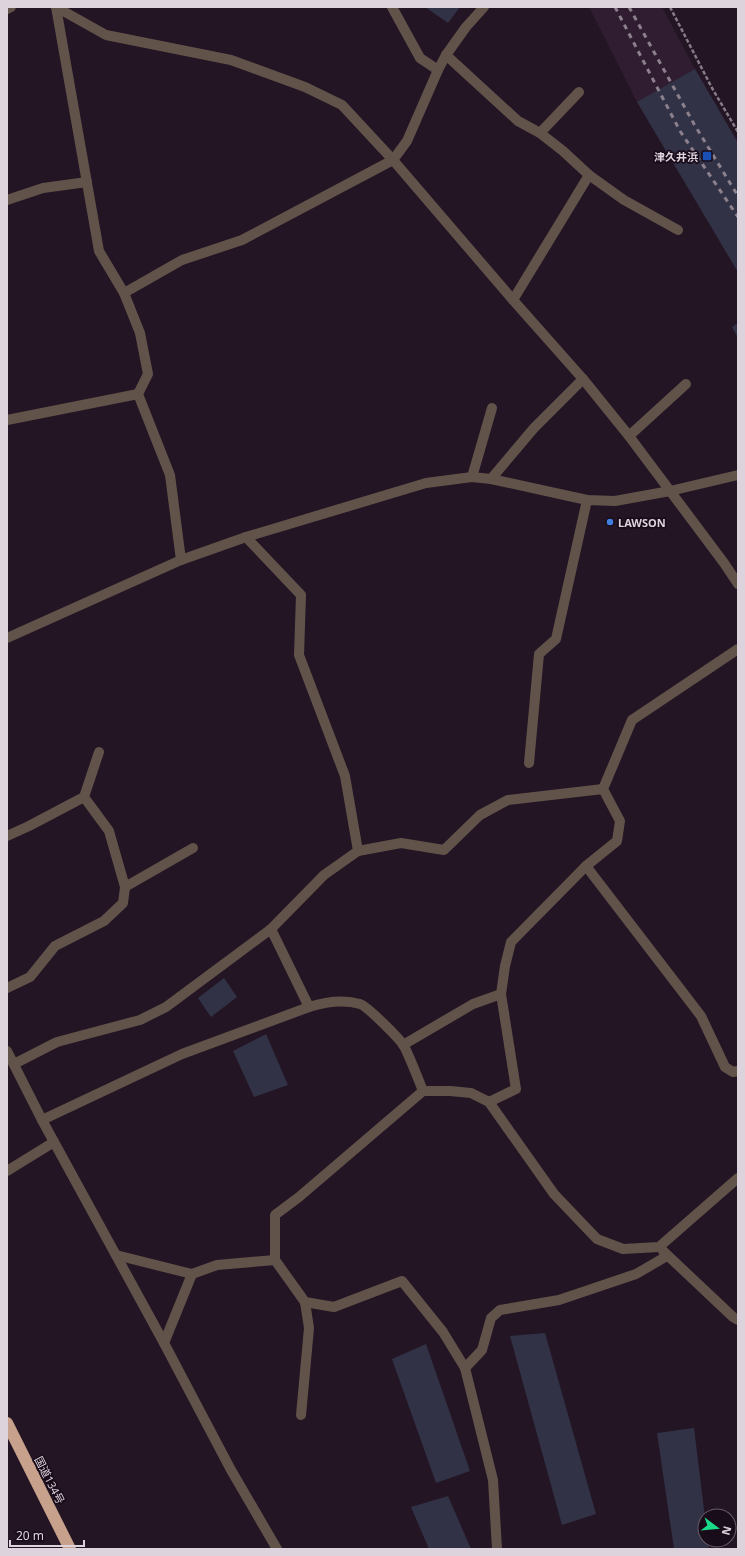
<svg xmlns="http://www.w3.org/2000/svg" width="745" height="1556" font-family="'Noto Sans','Noto Sans JP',sans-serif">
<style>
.built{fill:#301d31}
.building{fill:#313246}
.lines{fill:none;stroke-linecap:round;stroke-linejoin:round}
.path{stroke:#867a86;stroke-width:2.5;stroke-dasharray:4 2;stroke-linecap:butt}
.minor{stroke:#62534a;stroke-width:10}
.highway{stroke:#c7a18c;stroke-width:12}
.rail{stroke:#8c808c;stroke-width:3;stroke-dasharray:5 5;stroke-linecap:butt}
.transit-dot{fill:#1a4fb4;stroke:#190c1a;stroke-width:1.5}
.shop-dot{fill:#3f7fe0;stroke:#190c1a;stroke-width:1.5}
.labels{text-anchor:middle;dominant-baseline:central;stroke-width:3.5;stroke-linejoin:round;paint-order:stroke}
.poi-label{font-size:11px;font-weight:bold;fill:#ddd3dd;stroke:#190c1a;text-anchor:end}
.street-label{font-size:11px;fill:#ddd3dd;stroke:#190c1a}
</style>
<rect width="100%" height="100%" fill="#231524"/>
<path class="built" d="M589,7H662L695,69L738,143V272L637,102Z"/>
<g class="building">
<path d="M425,7H460L448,23Z"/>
<path d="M695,69L738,143V272L637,102Z"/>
<path d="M738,323V338L732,327Z"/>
<path d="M224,978L237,997L211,1017L198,998Z"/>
<path d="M266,1034L288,1085L254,1097L233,1051Z"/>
<path d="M545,1333L596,1514L562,1525L510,1336Z"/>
<path d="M426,1344L470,1471L436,1483L392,1359Z"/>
<path d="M694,1428L705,1518V1540H708L709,1549H674L657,1433Z"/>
<path d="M448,1496L471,1549H429L411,1507Z"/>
</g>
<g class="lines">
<path class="path" d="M670,7L712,88L738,132"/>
<g class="minor">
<path d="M56,7L106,35L231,60L305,87L342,105L393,160L513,300L583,379L629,436L724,563L738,584"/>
<path d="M56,7L99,251L124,293L140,333L148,374L138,394L170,475L181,560"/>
<path d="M392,7L420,58L438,70"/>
<path d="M7,9L11,7"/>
<path d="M446,55L518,121L540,133L563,151L589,175L624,200L678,230"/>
<path d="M540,133L579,92"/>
<path d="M7,200L43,188L87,182"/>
<path d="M124,293L182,260L242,240L393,160L407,141L438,70L446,55L466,27L484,7"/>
<path d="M513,300L589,175"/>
<path d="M7,420L138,394"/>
<path d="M629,436L686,384"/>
<path d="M472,477L492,408"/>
<path d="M491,479L534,428L583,379"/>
<path d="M7,638L181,560L246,537L426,483L472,477L491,479L587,500L615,501L670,491L738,475"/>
<path d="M738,649L632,720L603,789L620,821L617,841L586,866L701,1016L725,1067L733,1072L738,1071"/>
<path d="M529,763L539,654L556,639L587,500"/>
<path d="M84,797L99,752"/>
<path d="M7,836L29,826L84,797L109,831L125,887L123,903L104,921L55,946L30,977L7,988"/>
<path d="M358,851L401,843L444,850L480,815L508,800L603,789"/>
<path d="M125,887L193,848"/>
<path d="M271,929L309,1007"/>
<path d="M403,1045L473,1004L501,994L505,966L511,942L586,866"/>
<path d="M7,1051L42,1120L164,1343L231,1470L277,1549"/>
<path d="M14,1064L57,1042L140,1020L166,1007L271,929L324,875L358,851L345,776L299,655L301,595L246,537"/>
<path d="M423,1091L299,1197L275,1215V1260L305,1302L334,1307L402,1281L443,1332L465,1368L493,1480L497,1549"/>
<path d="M489,1102L516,1089L501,994"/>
<path d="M42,1120L182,1054L309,1007C325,1002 343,999 360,1004C367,1006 400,1039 404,1046C411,1060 417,1076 423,1091H450L471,1093L489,1102L554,1194L597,1239L623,1249L659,1247L738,1178"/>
<path d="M7,1171L54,1142"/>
<path d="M663,1251L733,1317L738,1320"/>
<path d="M116,1255L192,1274"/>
<path d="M164,1343L192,1274L217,1265L275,1260"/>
<path d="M465,1368L482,1350L491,1318L500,1310L559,1300L636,1274L667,1256"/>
<path d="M301,1415L309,1328L305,1302"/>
</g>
<path class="highway" d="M7,1423L70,1549"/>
<g class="rail">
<path d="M615,7L680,131L738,217"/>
<path d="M629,7L694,124L738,196"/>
</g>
</g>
<rect class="transit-dot" x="702" y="151" width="10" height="10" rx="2"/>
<circle class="shop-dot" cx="610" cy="522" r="4"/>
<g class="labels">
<g class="poi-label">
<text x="698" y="156">津久井浜</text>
<text x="618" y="522" text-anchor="start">LAWSON</text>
</g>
<g class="street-label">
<text transform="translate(50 1480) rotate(63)">国道134号</text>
</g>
</g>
<rect width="745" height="1556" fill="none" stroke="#ddd3dd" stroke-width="16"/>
<g transform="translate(717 1528) rotate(106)"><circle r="19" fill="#190c1a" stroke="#675c68"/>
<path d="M0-3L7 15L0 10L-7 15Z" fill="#1ad988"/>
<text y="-6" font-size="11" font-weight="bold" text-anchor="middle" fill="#ddd3dd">N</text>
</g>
<path d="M10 1540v6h74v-6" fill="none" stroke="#ddd3dd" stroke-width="2"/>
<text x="16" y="1540" font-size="12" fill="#ddd3dd" stroke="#190c1a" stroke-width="3" paint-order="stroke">20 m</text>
</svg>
